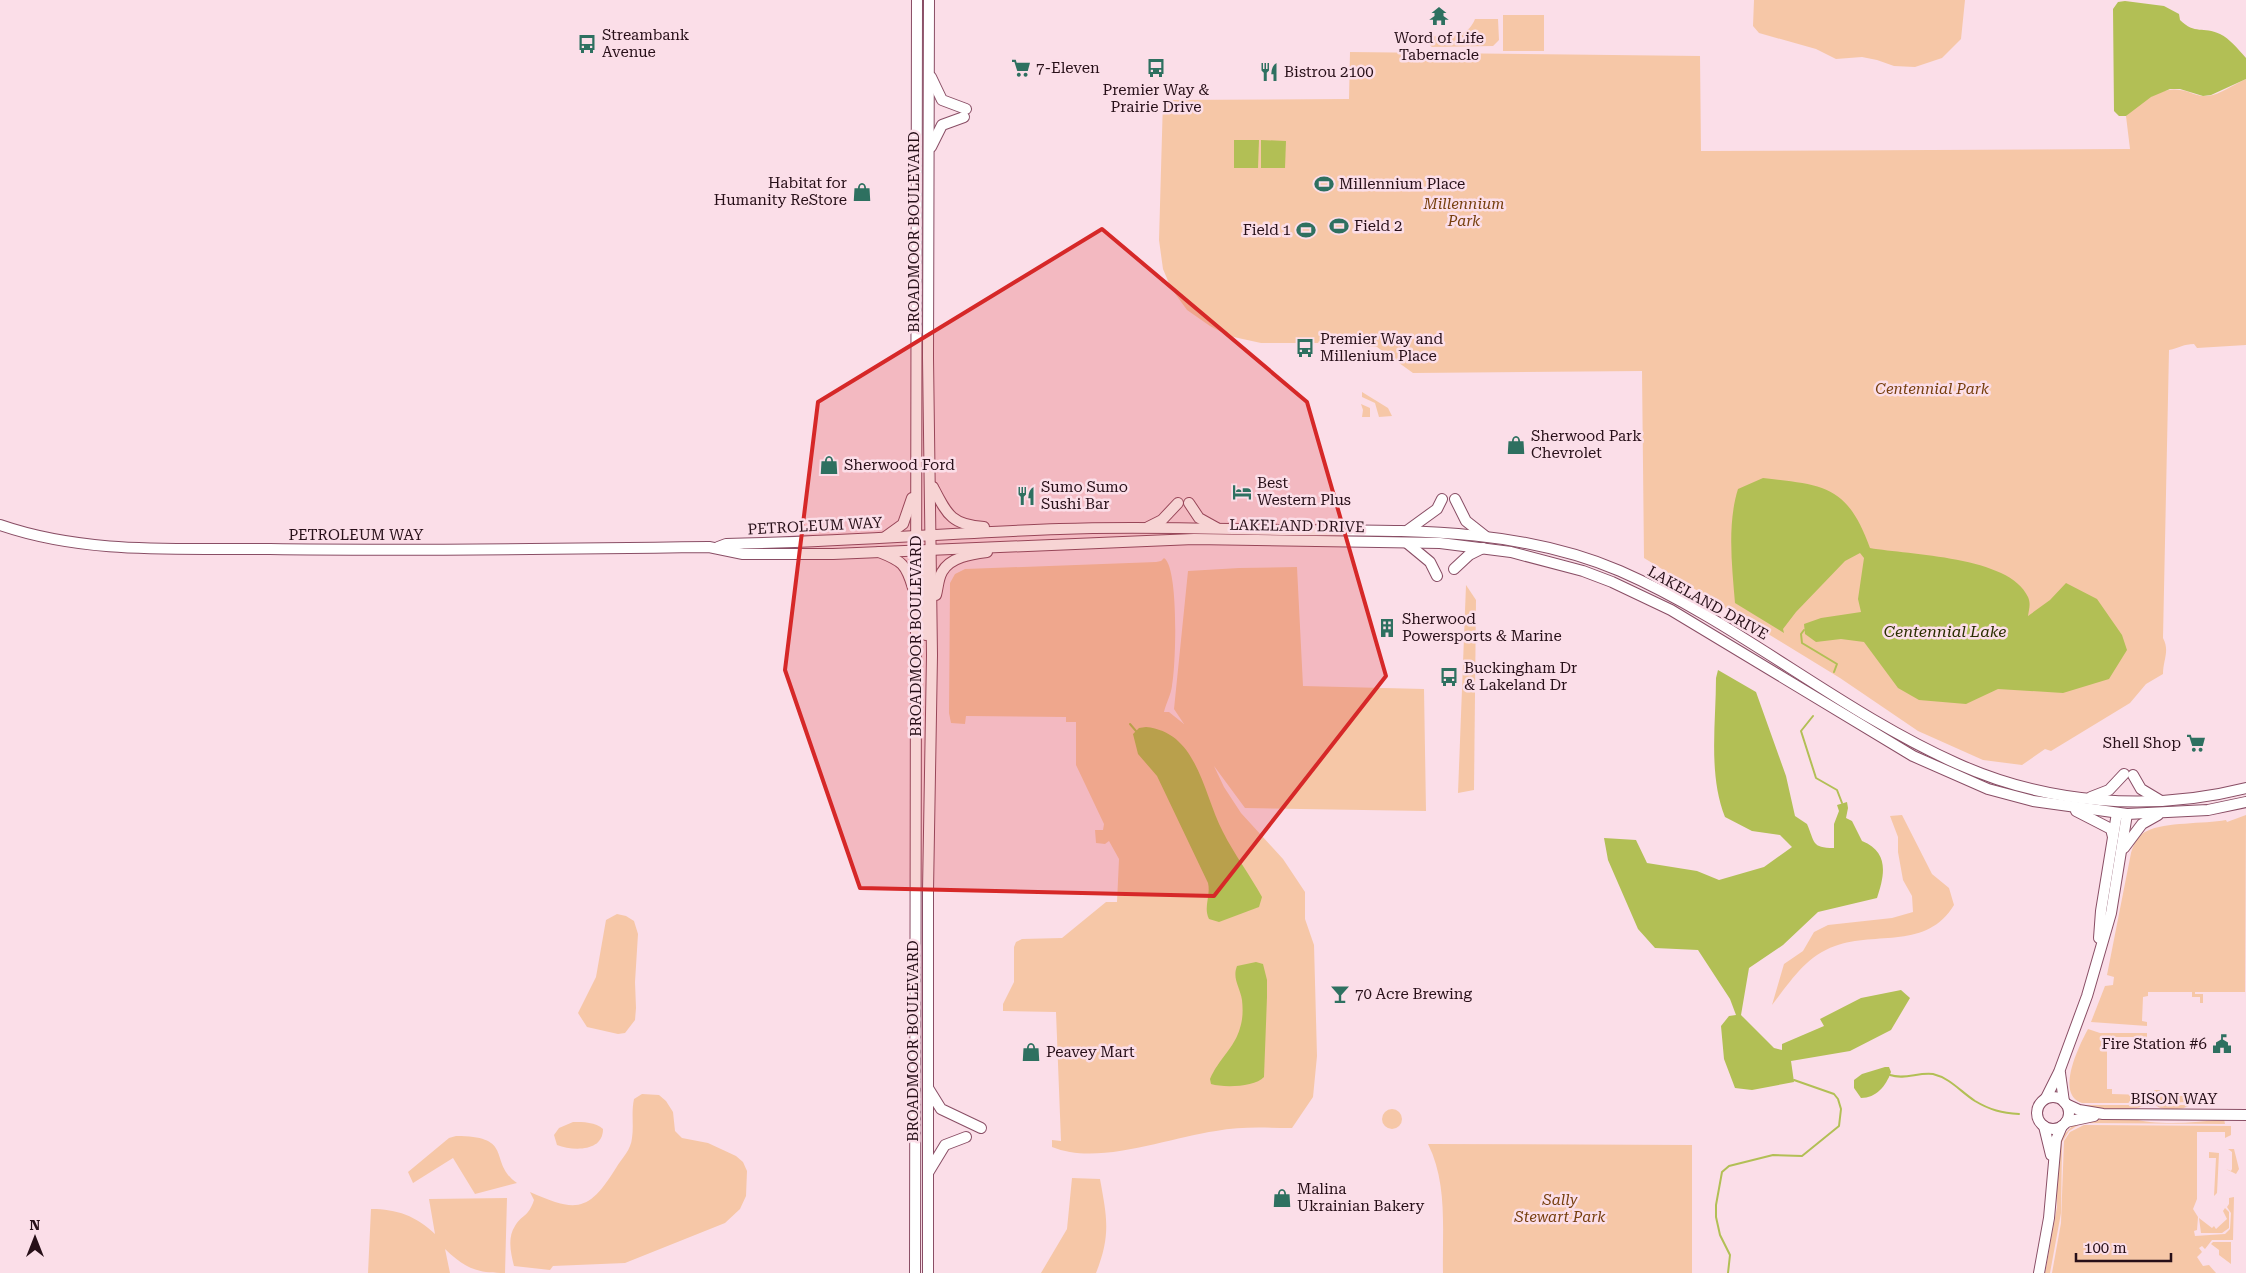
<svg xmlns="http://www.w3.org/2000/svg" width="2246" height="1273" font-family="'Roboto Serif',serif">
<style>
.green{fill:#f6c7a7}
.water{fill:#b2bf55}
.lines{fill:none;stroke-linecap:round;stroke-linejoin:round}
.stream{stroke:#b2bf55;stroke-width:2}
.secondary-casing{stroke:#894e65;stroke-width:12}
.secondary{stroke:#fff;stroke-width:10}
.marked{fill:#d62828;fill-opacity:0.2;stroke:#d62828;stroke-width:4;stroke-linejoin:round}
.labels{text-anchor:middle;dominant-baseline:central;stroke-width:5;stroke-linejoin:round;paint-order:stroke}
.poi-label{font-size:15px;fill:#270f18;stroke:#fbdee8;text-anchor:start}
.park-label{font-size:15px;font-style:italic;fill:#763e0d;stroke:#fbdee8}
.street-label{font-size:15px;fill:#270f18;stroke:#fbdee8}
.water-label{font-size:16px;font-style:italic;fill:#2a2e01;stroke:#fbdee8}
</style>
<rect width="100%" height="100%" fill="#fbdee8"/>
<g class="green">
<path d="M1754,0H1965L1961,39L1942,58L1915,67L1894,66L1877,60L1862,57L1836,59L1816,49L1759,33L1753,26Z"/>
<rect x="1503" y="15" width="41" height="36"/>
<path d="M1475,19H1498L1499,40L1493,46L1432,47L1428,44H1422L1421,36C1441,36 1466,42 1475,19Z"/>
<path d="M1350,52L1700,56L1701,151L2130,149L2126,116C2140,103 2160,86 2180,90C2189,91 2198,97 2207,96C2220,95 2234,84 2246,79V345L2197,348L2194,344C2184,344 2179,348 2169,350L2163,638C2170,651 2163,660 2163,674L2146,684L2130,703L2051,751L2045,749L2022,765L1983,760L1918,731L1840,678L1644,558L1642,371L1413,373L1377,347L1326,343H1261L1229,336L1210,326L1187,310L1171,288L1163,269L1159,240L1163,100L1349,99Z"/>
<path d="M1362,392L1388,408L1392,416L1379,417L1375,403L1362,397Z"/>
<path d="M1361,404L1370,408V417H1362L1363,410Z"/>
<path d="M1164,558C1179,567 1176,666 1172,686C1171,695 1166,703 1164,712H1169L1184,724L1174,709L1188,571L1239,568L1297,567L1303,686L1424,689L1426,811L1245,808L1214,766L1224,787L1241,813L1283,859L1305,892V919L1314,945L1317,1056L1313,1097L1292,1128C1267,1128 1241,1126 1216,1131C1167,1138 1098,1166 1052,1147V1140L1061,1141L1056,1012L1003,1011V1004L1014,982V947L1016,942L1022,939L1062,938L1106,902H1117L1119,859L1109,841L1105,844L1096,843L1095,830H1103L1104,824L1076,765V722H1066V717L966,716L965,724L951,723L949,713L950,583L955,574L965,569L1156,562L1161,561Z"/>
<path d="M1466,585L1476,600L1474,790L1458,793Z"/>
<path d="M1902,815L1932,874L1949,888L1954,905C1927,950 1877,931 1835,946C1806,956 1790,982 1772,1005L1784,964L1803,951L1814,932L1828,925L1892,918L1913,912L1912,896L1903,880L1898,852V837L1890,816Z"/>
<path d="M2246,815L2245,992H2195V994H2203V1003H2200V997H2192V992H2148V996L2143,997L2142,1021L2147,1022V1026L2091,1022L2105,986L2113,985L2114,977L2107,975L2131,853C2133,845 2139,834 2147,831C2165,822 2204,824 2226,820L2227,822Z"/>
<path d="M617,914L626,916L634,921L638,934L635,982L636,1008L635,1020L625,1033L618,1034L587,1027L578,1013L596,977L606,920Z"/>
<path d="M2088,1029L2100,1033H2147V1037H2113L2112,1042H2107V1089H2112V1094L2146,1095V1103H2082C2055,1094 2079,1046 2088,1029Z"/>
<path d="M2154,1090H2160V1096H2183L2190,1102L2156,1103L2154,1102Z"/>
<path d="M642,1094L659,1095L666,1101L673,1112L675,1131L682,1138L708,1143L736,1156L743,1162L747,1171L746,1196L740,1209L725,1223L625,1263L553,1266L550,1270L514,1266C511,1254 507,1238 515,1226C522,1214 528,1218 534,1200L530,1192C576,1212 588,1213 616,1168C622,1158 631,1150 632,1138C634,1125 631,1113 634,1099Z"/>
<path d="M2085,1105H2145C2134,1112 2095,1110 2083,1106Z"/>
<path d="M2156,1105H2188L2189,1106C2182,1110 2160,1111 2156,1105Z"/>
<circle cx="1392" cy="1119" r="10"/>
<path d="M2129,1118C2158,1126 2194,1123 2224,1119L2225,1124L2083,1123L2092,1120Z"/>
<path d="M573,1122C583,1122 596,1122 603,1129C603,1152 573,1151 557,1145L554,1135L559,1128Z"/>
<path d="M2080,1124L2069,1131L2062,1142L2061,1213L2050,1273H2045L2057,1207L2056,1165L2062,1137L2073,1125Z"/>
<path d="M2084,1125L2231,1126V1135L2225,1138V1132H2197V1199L2193,1209L2198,1217L2197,1230L2194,1231L2195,1236L2225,1234L2230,1229L2231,1213L2227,1207L2229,1204V1198L2234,1197L2233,1240H2212L2205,1249L2202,1246L2199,1248L2202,1252L2197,1257L2203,1266L2209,1265L2216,1273H2052L2061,1223L2064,1141L2070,1132Z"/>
<path d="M456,1136C516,1136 487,1162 517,1183L475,1194L453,1158L413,1183L408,1172L449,1138Z"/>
<path d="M1428,1144L1692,1145V1273H1443C1442,1230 1448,1184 1428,1144Z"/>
<path d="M2228,1149H2234L2239,1169L2236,1174L2226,1169L2231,1171L2232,1169V1152Z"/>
<path d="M2209,1152L2219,1153L2217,1193L2214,1196L2216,1158H2209Z"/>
<path d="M1072,1178L1100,1179C1107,1218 1111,1235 1096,1273H1041L1067,1229Z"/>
<path d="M507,1198L505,1273C477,1273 466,1269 445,1249L450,1273H368L371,1209C397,1209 416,1216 435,1234L429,1199Z"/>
<path d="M2225,1208L2229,1212V1228L2222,1233H2201L2199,1218L2212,1228L2214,1226L2216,1229L2227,1219L2223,1211Z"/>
<path d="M2213,1242H2231V1264L2219,1255V1250L2211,1244Z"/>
</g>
<g class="water">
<path d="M2125,1L2164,6L2179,14L2180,20C2195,35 2203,26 2220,34C2230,39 2238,49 2246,58V79L2211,95L2203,96L2180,89H2170L2151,97L2126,116H2119L2114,111L2113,9L2118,2Z"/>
<path d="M1234,140H1259L1258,168H1234Z"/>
<path d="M1261,140L1286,141L1285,168H1261Z"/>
<path d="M1763,478C1825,485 1847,485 1870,548C1909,555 2010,556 2028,597C2031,604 2029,609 2028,616L2050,600L2066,583L2097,599L2122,635L2127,650L2109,679L2063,693L1998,689L1966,704L1919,700L1898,688L1864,642L1841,639L1816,642L1805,634L1804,624L1821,618L1861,612L1858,599L1864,558L1860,553L1845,561L1796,612L1783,629L1784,633L1735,603C1732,567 1727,524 1738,489Z"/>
<path d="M1718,670L1756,692L1786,776L1795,816L1807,824C1815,842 1811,848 1834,848V824L1839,811L1837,805L1847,802L1848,808L1846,818L1852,821L1862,841C1889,852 1885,874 1877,898L1818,912L1783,945L1749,968L1741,1015L1774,1048L1782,1050V1044L1824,1026L1820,1019L1861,998L1901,990L1910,998L1891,1030L1850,1051L1791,1061L1794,1082L1752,1090L1735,1088L1724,1059L1721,1026L1729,1016L1736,1015L1730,999L1698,950L1655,948L1638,929L1608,860L1604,838L1636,840L1647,863L1697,871L1719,880L1764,867L1792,847L1780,835L1752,831L1725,817C1708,774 1716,723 1716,678Z"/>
<path d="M1146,727C1198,732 1203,794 1223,832C1234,854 1250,875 1262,897L1259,907L1219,922L1209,919C1203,907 1211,896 1208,883L1157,776L1138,754L1133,734L1139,728Z"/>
<path d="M1256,962L1263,964L1267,980V997L1264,1077C1255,1087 1224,1088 1211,1084L1210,1079C1218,1060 1235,1047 1240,1028C1243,1019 1243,1009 1242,1000C1240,987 1232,979 1237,966Z"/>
<path d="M1885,1067H1889L1891,1072C1886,1086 1876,1098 1861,1098L1854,1088V1080L1862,1074Z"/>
</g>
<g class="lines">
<g class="stream">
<path d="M1804,630L1801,634L1802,643L1837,664L1834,672"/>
<path d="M1813,716L1801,731L1816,778L1837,790L1842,803"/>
<path d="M1130,724L1136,731"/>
<path d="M1890,1075C1905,1080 1918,1072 1933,1074C1950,1078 1961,1092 1975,1101C1990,1110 2002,1113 2019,1114"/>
<path d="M1728,1273L1730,1255L1720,1235L1716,1217V1205L1722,1172L1729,1166L1773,1155L1802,1156L1839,1126L1841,1109L1838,1099L1834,1094L1794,1080"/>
</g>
<g class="secondary-casing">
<g id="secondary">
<path d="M931,77L942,100L966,109"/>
<path d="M931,147L942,125L964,117"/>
<path d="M933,487C947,514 951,525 984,527"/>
<path d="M1455,499L1466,521L1485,536"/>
<path d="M1189,503L1199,518L1217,528"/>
<path d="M0,525C87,555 179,548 270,549C417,551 563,549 709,547L743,554H833L1194,539L1440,543L1511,552L1583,571L1612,582L1671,610L1913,756L1988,789L2033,801L2127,814L2208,810L2246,802"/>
<path d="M1148,527L1162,520L1178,503"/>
<path d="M1408,530L1437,509L1442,499"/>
<path d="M885,537L903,524L912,498"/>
<path d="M1407,543L1430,562L1437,576"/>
<path d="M718,547L726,544C837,542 949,533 1060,529C1137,526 1214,529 1291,530C1402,531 1514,526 1620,571C1739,623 1839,711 1958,764C2047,804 2151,812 2246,788"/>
<path d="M879,552C902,561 906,564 913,588"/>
<path d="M923,552L926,635"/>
<path d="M1454,569L1469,555L1483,548"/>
<path d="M936,595C938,588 938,579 942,572C950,557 972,554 987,552"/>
<path d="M2133,775L2141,789L2161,801"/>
<path d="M2091,797L2109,790L2124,774"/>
<path d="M2076,811L2111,829L2113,837"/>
<path d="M2124,848L2142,824L2158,815"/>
<path d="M2099,938L2101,911L2117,813"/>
<path d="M2060,1073L2064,1102"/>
<path d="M928,1088L941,1109L981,1128"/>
<circle cx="2053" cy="1113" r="16"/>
<path d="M2046,1098L2059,1072L2087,996L2111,913L2127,814"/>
<path d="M2066,1104L2079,1110L2103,1114L2246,1115"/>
<path d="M2066,1122L2094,1116"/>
<path d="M2044,1126L2051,1155"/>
<path d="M928,1173L945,1145L966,1137"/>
<path d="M915,1273L917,0"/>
<path d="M928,1273V891L932,655L928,358L929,0"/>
<path d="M2039,1273L2049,1218L2056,1140L2062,1126"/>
</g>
</g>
<use href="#secondary" class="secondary"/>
</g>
<path class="marked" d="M1102,229L1307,402L1386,676L1214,896L860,888L785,670L818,402Z"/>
<defs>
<g id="temple-bare" transform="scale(1.5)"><path d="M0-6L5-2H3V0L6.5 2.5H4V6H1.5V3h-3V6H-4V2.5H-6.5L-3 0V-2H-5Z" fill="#2e7060" stroke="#fbdee8" stroke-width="2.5" paint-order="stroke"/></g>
<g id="bus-bare" transform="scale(1.5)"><path d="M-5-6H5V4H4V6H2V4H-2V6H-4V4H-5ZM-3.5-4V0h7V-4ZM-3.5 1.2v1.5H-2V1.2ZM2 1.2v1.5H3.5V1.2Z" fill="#2e7060" stroke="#fbdee8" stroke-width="2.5" paint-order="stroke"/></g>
<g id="supermarket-bare" transform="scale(1.5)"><path d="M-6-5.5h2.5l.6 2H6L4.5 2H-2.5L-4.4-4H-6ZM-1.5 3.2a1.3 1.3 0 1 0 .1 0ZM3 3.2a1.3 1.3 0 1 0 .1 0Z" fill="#2e7060" stroke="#fbdee8" stroke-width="2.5" paint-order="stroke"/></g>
<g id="restaurant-bare" transform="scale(1.5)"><path d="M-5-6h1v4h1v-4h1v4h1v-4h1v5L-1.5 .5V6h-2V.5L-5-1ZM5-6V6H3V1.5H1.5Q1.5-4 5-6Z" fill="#2e7060" stroke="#fbdee8" stroke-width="2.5" paint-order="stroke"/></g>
<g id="stadium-bare" transform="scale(1.5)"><path d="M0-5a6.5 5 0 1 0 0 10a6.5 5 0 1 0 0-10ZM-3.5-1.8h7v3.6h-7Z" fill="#2e7060" stroke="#fbdee8" stroke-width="2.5" paint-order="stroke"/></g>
<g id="shop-bare" transform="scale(1.5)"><path d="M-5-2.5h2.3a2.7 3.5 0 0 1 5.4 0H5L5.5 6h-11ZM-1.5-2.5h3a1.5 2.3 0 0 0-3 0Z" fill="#2e7060" stroke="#fbdee8" stroke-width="2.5" paint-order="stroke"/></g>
<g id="hotel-bare" transform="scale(1.5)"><path d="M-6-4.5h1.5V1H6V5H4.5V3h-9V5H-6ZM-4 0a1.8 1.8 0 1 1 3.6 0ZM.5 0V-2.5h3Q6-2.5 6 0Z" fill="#2e7060" stroke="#fbdee8" stroke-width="2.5" paint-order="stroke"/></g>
<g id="building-bare" transform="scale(1.5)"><path d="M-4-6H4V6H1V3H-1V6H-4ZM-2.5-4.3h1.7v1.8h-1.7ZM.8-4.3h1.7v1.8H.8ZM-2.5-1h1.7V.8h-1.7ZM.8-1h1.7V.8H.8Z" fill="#2e7060" stroke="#fbdee8" stroke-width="2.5" paint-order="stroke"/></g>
<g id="bar-bare" transform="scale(1.5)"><path d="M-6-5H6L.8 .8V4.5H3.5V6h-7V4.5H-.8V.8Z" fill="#2e7060" stroke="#fbdee8" stroke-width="2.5" paint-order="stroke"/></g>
<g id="civic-bare" transform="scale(1.5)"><path d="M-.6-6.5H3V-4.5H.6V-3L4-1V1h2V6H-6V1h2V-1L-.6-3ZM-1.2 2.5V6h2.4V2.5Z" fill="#2e7060" stroke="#fbdee8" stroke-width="2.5" paint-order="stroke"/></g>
</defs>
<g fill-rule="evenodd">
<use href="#temple-bare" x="1439" y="16"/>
<use href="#bus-bare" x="587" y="44"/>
<use href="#supermarket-bare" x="1021" y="68"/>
<use href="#bus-bare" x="1156" y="68"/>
<use href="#restaurant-bare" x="1269" y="72"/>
<use href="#stadium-bare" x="1324" y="184"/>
<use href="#shop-bare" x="862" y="192"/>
<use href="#stadium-bare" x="1339" y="226"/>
<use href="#stadium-bare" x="1306" y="230"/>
<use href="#bus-bare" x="1305" y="348"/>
<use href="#shop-bare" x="1516" y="445"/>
<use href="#shop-bare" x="829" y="465"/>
<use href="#hotel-bare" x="1242" y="492"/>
<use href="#restaurant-bare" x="1026" y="496"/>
<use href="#building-bare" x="1387" y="628"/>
<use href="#bus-bare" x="1449" y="677"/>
<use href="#supermarket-bare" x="2196" y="743"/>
<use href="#bar-bare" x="1340" y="994"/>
<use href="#civic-bare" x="2222" y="1044"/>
<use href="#shop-bare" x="1031" y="1052"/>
<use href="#shop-bare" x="1282" y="1198"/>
</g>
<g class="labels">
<g class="poi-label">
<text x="602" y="35">Streambank<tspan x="602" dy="17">Avenue</tspan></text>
<text x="1439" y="38" text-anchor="middle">Word of Life<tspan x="1439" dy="17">Tabernacle</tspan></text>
<text x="1036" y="68">7-Eleven</text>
<text x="1284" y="72">Bistrou 2100</text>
<text x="1156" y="90" text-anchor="middle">Premier Way &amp;<tspan x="1156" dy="17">Prairie Drive</tspan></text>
<text x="847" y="183" text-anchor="end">Habitat for<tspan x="847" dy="17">Humanity ReStore</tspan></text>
<text x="1339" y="184">Millennium Place</text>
<text x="1354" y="226">Field 2</text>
<text x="1291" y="230" text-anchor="end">Field 1</text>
<text x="1320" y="339">Premier Way and<tspan x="1320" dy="17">Millenium Place</tspan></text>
<text x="1531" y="436">Sherwood Park<tspan x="1531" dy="17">Chevrolet</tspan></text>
<text x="844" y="465">Sherwood Ford</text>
<text x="1257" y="483">Best<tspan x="1257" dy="17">Western Plus</tspan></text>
<text x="1041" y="487">Sumo Sumo<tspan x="1041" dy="17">Sushi Bar</tspan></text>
<text x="1402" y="619">Sherwood<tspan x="1402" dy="17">Powersports &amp; Marine</tspan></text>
<text x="1464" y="668">Buckingham Dr<tspan x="1464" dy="17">&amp; Lakeland Dr</tspan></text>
<text x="2181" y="743" text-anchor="end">Shell Shop</text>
<text x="1355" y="994">70 Acre Brewing</text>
<text x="2207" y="1044" text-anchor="end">Fire Station #6</text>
<text x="1046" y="1052">Peavey Mart</text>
<text x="1297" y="1189">Malina<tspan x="1297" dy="17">Ukrainian Bakery</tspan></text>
</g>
<g class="park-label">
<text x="1464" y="204">Millennium<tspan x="1464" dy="17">Park</tspan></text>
<text x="1932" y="389">Centennial Park</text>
<text x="1560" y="1200">Sally<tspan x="1560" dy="17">Stewart Park</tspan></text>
</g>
<g class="street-label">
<text transform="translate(914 232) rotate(-90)">BROADMOOR BOULEVARD</text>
<text transform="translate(815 526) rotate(-3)">PETROLEUM WAY</text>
<text transform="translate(1297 526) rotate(1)">LAKELAND DRIVE</text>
<text x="356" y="535">PETROLEUM WAY</text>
<text transform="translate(1708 603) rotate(29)">LAKELAND DRIVE</text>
<text transform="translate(916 636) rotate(-90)">BROADMOOR BOULEVARD</text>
<text transform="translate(913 1041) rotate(-90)">BROADMOOR BOULEVARD</text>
<text x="2174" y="1099">BISON WAY</text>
</g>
<g class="water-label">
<text x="1945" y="631">Centennial Lake</text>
</g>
</g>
<g transform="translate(35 1238)" stroke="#fbdee8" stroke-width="4" paint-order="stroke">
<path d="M0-4L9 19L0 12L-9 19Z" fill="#270f18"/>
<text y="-8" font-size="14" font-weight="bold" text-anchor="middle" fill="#270f18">N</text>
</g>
<path d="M2076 1253v8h95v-8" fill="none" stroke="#270f18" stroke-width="2.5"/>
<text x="2084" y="1253" font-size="15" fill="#270f18" stroke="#fbdee8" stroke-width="4" paint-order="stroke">100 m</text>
</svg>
